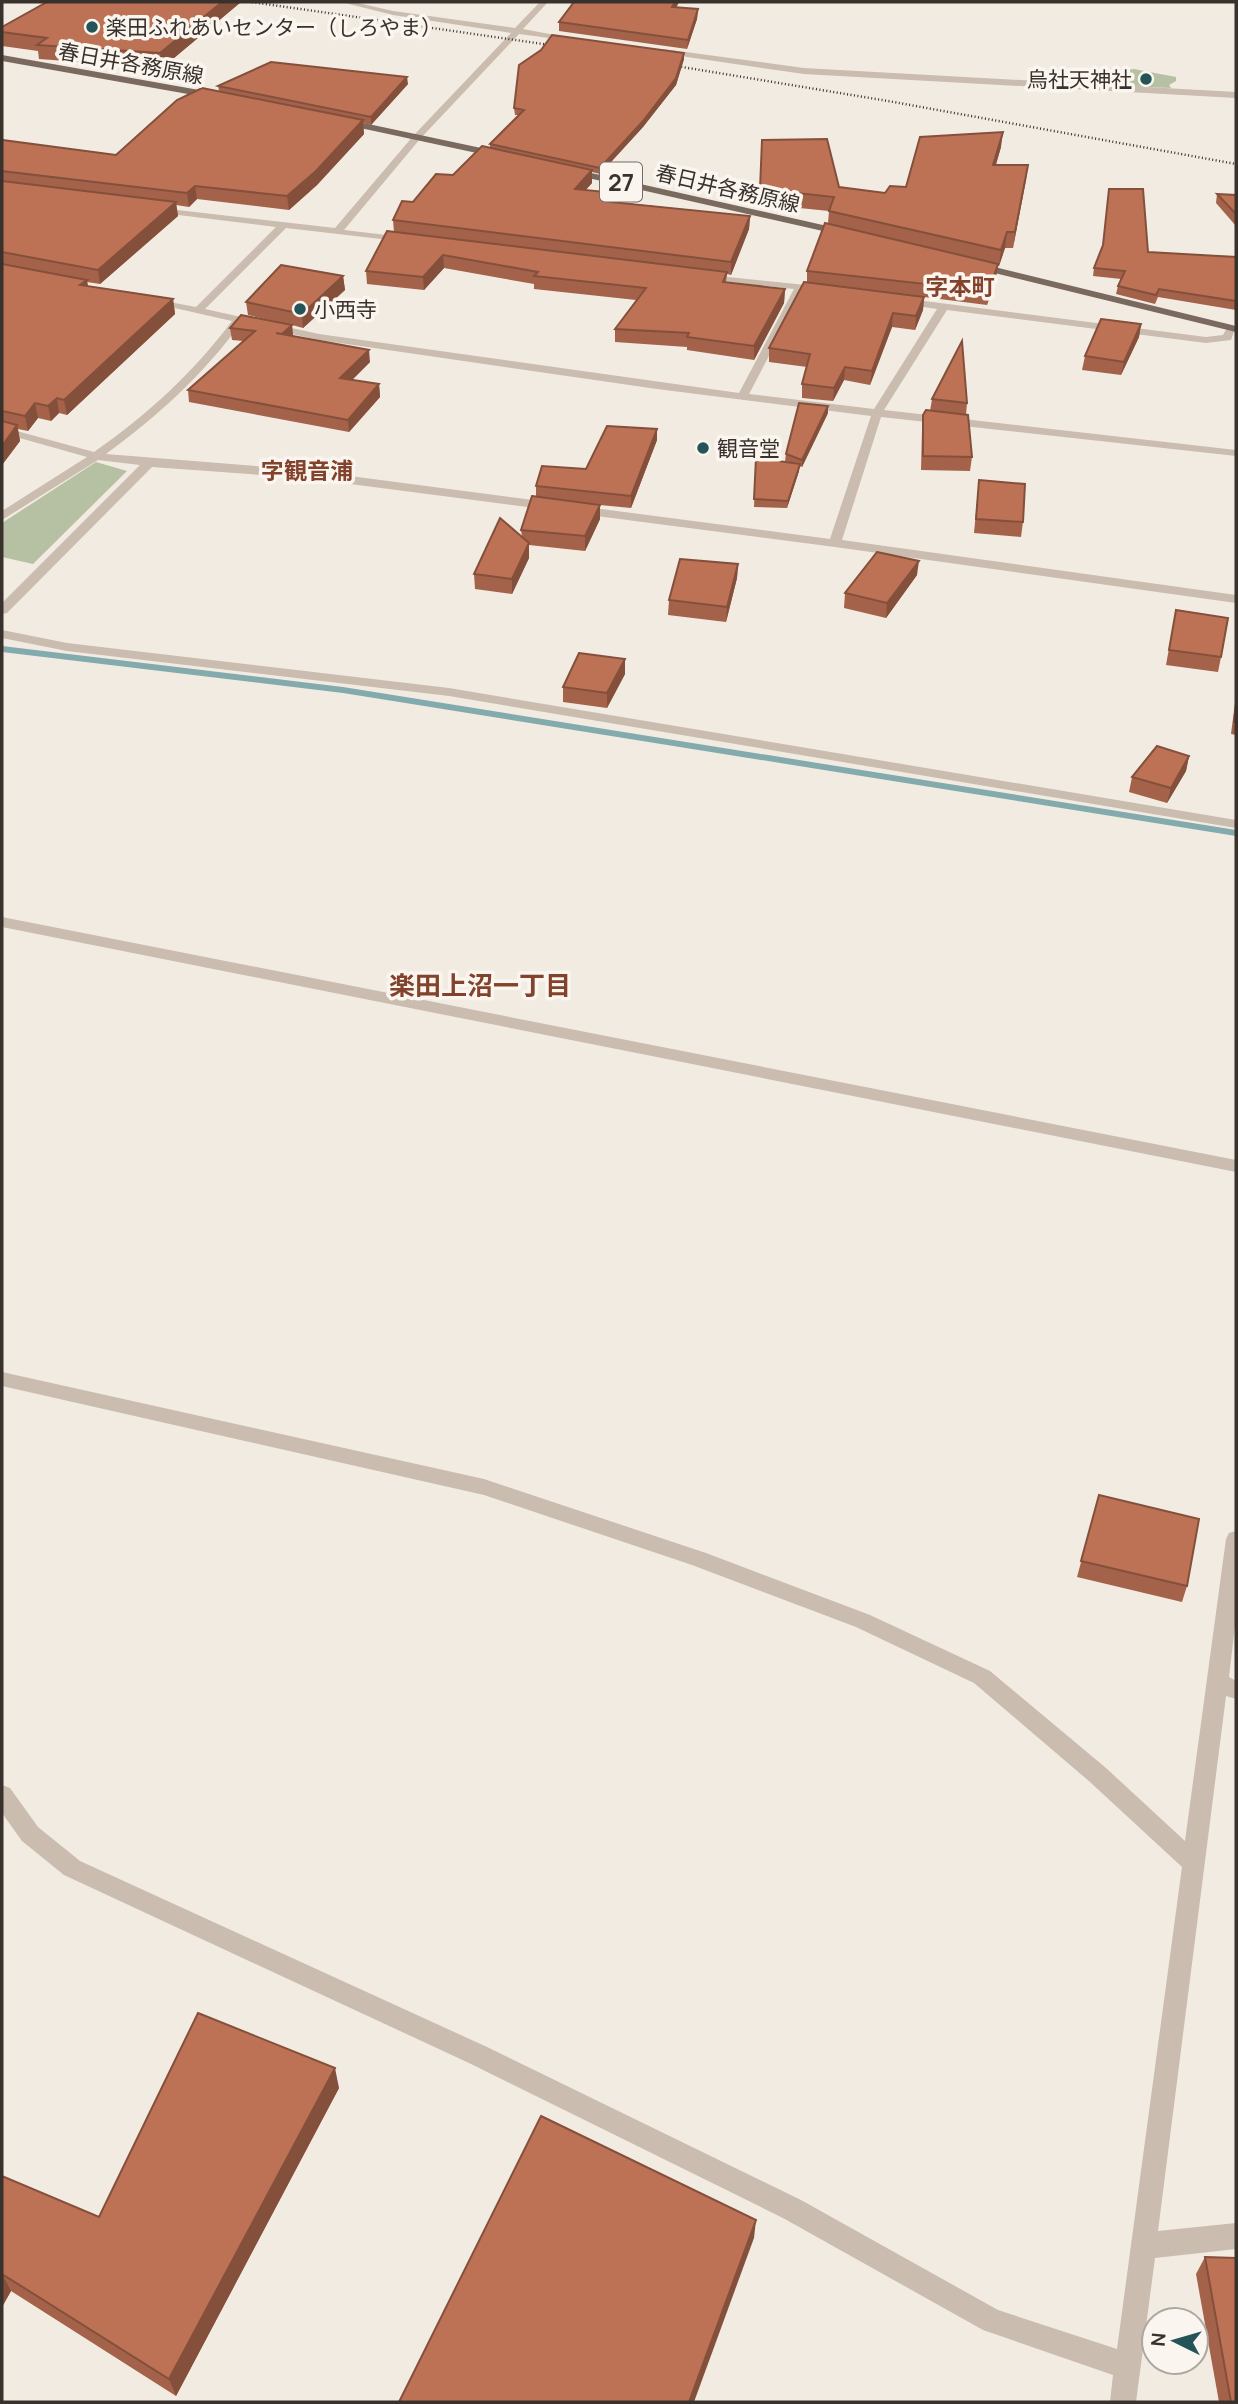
<svg xmlns="http://www.w3.org/2000/svg" width="1238" height="2404" font-family="Manrope,'Noto Sans JP',sans-serif">
<style>
.green{fill:#b6c1a3}
.lines{fill:none;stroke-linecap:round;stroke-linejoin:round}
.stream{fill:#83aaad;fill-rule:evenodd}
.minor{fill:#cabcae;fill-rule:evenodd}
.major{fill:#7a695e;fill-rule:evenodd}
.rail{stroke:#39312c;stroke-width:2.5;stroke-dasharray:1 2.5;stroke-linecap:butt}
.wall{fill:#a36249}
.shaded-wall{fill:#84503c}
.building{fill:#bd7255;stroke:#84503c;stroke-width:2}
.poi-dot{fill:#245358;stroke:#faf5ef;stroke-width:2.5}
.labels{text-anchor:middle;dominant-baseline:central;stroke-width:7;stroke-linejoin:round;paint-order:stroke}
.far-poi-label{font-size:21px;fill:#39312c;stroke:#faf5ef;text-anchor:start}
.far-street-label{font-size:21px;fill:#39312c;stroke:#faf5ef}
.shield{fill:#faf5ef;stroke:#736c66;stroke-width:2}
.shield-label{font-size:23px;font-weight:bold;fill:#39312c}
.far-quarter-label{font-size:23px;font-weight:bold;fill:#83422b;stroke:#faf5ef}
.neighbourhood-label{font-size:26px;font-weight:bold;fill:#83422b;stroke:#faf5ef}
</style>
<rect width="100%" height="100%" fill="#f2ebe2"/>
<g class="green">
<path d="M1134,69L1176,77V81L1169,85L1171,88L1093,85V81H1086V76Z"/>
<path d="M96,462L127,471L33,564L2,557V523Z"/>
</g>
<g class="lines">
<path class="stream" d="M2,646L343,687L1236,830V836L343,693L2,652Z"/>
<g class="minor">
<path d="M341,2H354L393,11L515,28L540,2H548L523,29L576,39L572,41L519,34L420,139L344,230L404,237L407,238V242L286,228L205,309L319,334L739,393L794,289L703,279L698,276L699,274L825,287L830,290L829,292L803,291L749,394L874,409L937,309L897,303V299L901,298L1206,337L1223,335L1228,326H1236L1231,340L1206,343L947,310L884,410L1236,450V456L881,417L842,540L1236,595V603L835,547L304,478L152,467L7,613L2,614V603L140,465L98,460L2,520V511L87,457L2,433V427L94,452C147,415 193,373 232,321L148,302V298L196,307L276,227L154,212L151,211V207L335,228L414,135L511,33L393,15ZM241,323L319,340L657,389L871,416L830,539L304,470L106,454C158,416 203,375 241,323Z"/>
<path d="M663,49L804,68L1236,92V98L804,74L660,53Z"/>
<path d="M2,630L67,643L449,688L1236,820V828L449,696L67,651L2,638Z"/>
<path d="M2,917L1236,1160V1172L2,927Z"/>
<path d="M2,1372L484,1479L706,1553L870,1615L990,1671L1106,1768L1185,1841L1226,1539L1229,1533L1236,1531V1617L1229,1677L1236,1681V1699L1226,1696L1158,2231L1236,2223V2249L1155,2258L1136,2402H1110L1113,2375L983,2330L783,2218L469,2063L64,1875L22,1841L2,1813V1785L10,1788L38,1827L80,1861L487,2047L801,2200L998,2310L1117,2349L1182,1867L1090,1782L974,1683L856,1627L692,1565L484,1495L2,1386Z"/>
</g>
<g class="major">
<path d="M2,55L216,93L220,96L216,99L2,61Z"/>
<path d="M340,118L500,152L505,155L500,158L337,123L336,121Z"/>
<path d="M569,168L845,230L850,233L845,236L566,173L564,171Z"/>
<path d="M974,262L1236,326V332L970,267V263Z"/>
</g>
<g class="rail">
<path d="M252,2L564,47"/>
<path d="M664,64L888,101L1236,164"/>
</g>
</g>
<g class="wall">
<path d="M47,2H241L162,68L39,59L38,51L2,46V27Z"/>
<path d="M676,7L698,9L697,19L687,49L559,31V22Z"/>
<path d="M684,53V59L676,85L643,127L600,174L592,172V183L586,190L616,193V202L750,216L749,229L731,275L727,274L726,282L785,289L784,303L754,360L687,350V347L615,342V329L636,300L534,289V284L444,268L424,290L367,284L366,271L394,232L393,220L413,202L490,148V144L519,115H515L514,108Z"/>
<path d="M408,84L371,125L363,123L364,134L317,185L289,210L197,199L189,207L176,205L178,216L100,284L87,282L88,286L173,299L175,314L67,415L59,413L51,421L38,418L28,431L18,429L20,441L2,465V140L116,155L219,91L218,86Z"/>
<path d="M762,140L839,187L885,193L906,187L1001,147L996,165H1028L1013,248H1005L999,266H997L996,277L987,305L924,297L923,310L915,330L892,327L870,385L844,380L833,401L802,398V384L807,367L769,362V348L807,282V271L828,223L829,211L760,204Z"/>
<path d="M1217,194L1236,195V226L1216,203Z"/>
<path d="M1148,252L1236,257V310L1158,297L1155,304L1116,294L1118,286L1121,279L1093,276L1094,268Z"/>
<path d="M343,276L345,290L303,328L292,325L293,336L370,362L352,380L379,384L380,397L349,432L189,402L188,390L243,341L232,340L230,328L287,324L248,315L246,302Z"/>
<path d="M1141,324L1139,337L1121,375L1082,370L1085,356Z"/>
<path d="M932,399L967,403L966,415L972,457L970,471L921,470L922,429L923,415L930,411Z"/>
<path d="M828,413L802,467L799,466V471L787,508L754,507L756,458L788,462L785,461L786,454Z"/>
<path d="M657,429V440L631,508L600,505V519L585,551L529,545V558L512,594L475,589L474,574L522,537L521,530L536,497V486L586,469Z"/>
<path d="M979,480L1023,522L1021,537L974,533Z"/>
<path d="M738,564L737,578L726,622L668,615L669,600Z"/>
<path d="M917,575L886,618L844,608L845,593Z"/>
<path d="M1176,610L1221,657L1218,672L1166,665Z"/>
<path d="M625,674L607,708L563,702V687Z"/>
<path d="M1236,695V735L1231,734Z"/>
<path d="M1189,756L1186,771L1167,803L1129,792L1132,777Z"/>
<path d="M1099,1495L1187,1586L1182,1602L1077,1577Z"/>
<path d="M339,2088L176,2396L11,2291L2,2307V2176L99,2217Z"/>
<path d="M1205,2257L1236,2402H1219L1196,2274Z"/>
</g>
<g class="shaded-wall">
<path d="M222,2H241L162,68L160,53Z"/>
<path d="M675,2H679L672,17V7Z"/>
<path d="M698,9L697,19L687,49L688,40Z"/>
<path d="M684,53V59L676,85L643,127L600,174V168Z"/>
<path d="M407,77L408,84L371,125V117Z"/>
<path d="M363,120L364,134L317,185L289,210L287,196Z"/>
<path d="M1003,132L1001,147L991,180L993,165Z"/>
<path d="M1028,165L1026,180L1013,248L1015,232Z"/>
<path d="M592,170V183L575,201V189Z"/>
<path d="M195,186L197,199L189,207L187,193Z"/>
<path d="M616,193V206L610,202Z"/>
<path d="M176,202L178,216L100,284L98,270Z"/>
<path d="M750,216L749,229L731,275V262Z"/>
<path d="M1007,232L1005,248L999,266L1001,250Z"/>
<path d="M443,255L444,268L424,290L423,277Z"/>
<path d="M998,264L996,277L987,305L989,291Z"/>
<path d="M343,276L345,290L303,328L302,314Z"/>
<path d="M87,280L89,294L80,285Z"/>
<path d="M785,289L784,303L754,360V346Z"/>
<path d="M924,297L923,310L915,330L916,316Z"/>
<path d="M173,299L175,314L67,415L64,400Z"/>
<path d="M893,313L892,327L870,385L872,371Z"/>
<path d="M1141,324L1139,337L1121,375L1124,362Z"/>
<path d="M292,325L293,337L282,334Z"/>
<path d="M369,350L370,362L342,390L340,378Z"/>
<path d="M845,367L844,380L833,401L834,388Z"/>
<path d="M379,384L380,397L349,432L348,420Z"/>
<path d="M57,398L59,413L51,421L48,406Z"/>
<path d="M35,403L38,418L28,431L25,416Z"/>
<path d="M828,406V413L802,467V460Z"/>
<path d="M17,425L20,441L2,465V446Z"/>
<path d="M657,429V440L631,508V496Z"/>
<path d="M800,464L799,471L787,508L788,501Z"/>
<path d="M600,505V519L585,551V536Z"/>
<path d="M529,543V558L512,594V579Z"/>
<path d="M919,561L917,575L886,618L887,603Z"/>
<path d="M738,564L737,578L726,622L727,607Z"/>
<path d="M625,659V674L607,708V693Z"/>
<path d="M1189,756L1186,771L1167,803L1171,788Z"/>
<path d="M335,2068L339,2088L176,2396L169,2379Z"/>
<path d="M756,2220L754,2238L694,2402H689Z"/>
<path d="M2,2274L11,2291L2,2307Z"/>
</g>
<g class="building">
<path d="M47,2H222L160,53L37,45L47,38L2,32V27Z"/>
<path d="M574,2H675L672,7L698,9L688,40L559,22Z"/>
<path d="M552,35L684,53L676,78L643,121L600,168L490,144L524,110L514,108L519,65L541,50Z"/>
<path d="M271,62L407,77L371,117L218,86Z"/>
<path d="M202,88L363,120L316,171L287,196L195,186L187,193L2,171V140L116,155L177,100Z"/>
<path d="M1003,132L993,165H1028L1015,232H1007L1001,250L829,211L834,197L760,189L762,140L827,139L839,187L885,193L890,186L906,187L920,137Z"/>
<path d="M482,146L592,170L575,189L616,193L610,202L750,216L731,262L393,220L402,201L413,202L436,174L453,175Z"/>
<path d="M2,181L176,202L98,270L2,252Z"/>
<path d="M1109,189H1143L1148,252L1236,257V301L1159,289L1156,295L1118,286L1125,271L1094,268L1103,245Z"/>
<path d="M1217,194L1236,195V214Z"/>
<path d="M825,223L998,264L989,291L807,271Z"/>
<path d="M387,231L727,272L723,282L785,289L754,346L687,337L689,333L615,329L646,288L534,276L538,272L443,255L423,277L366,271Z"/>
<path d="M2,264L87,280L80,285L173,299L64,400L57,398L48,406L35,403L25,416L2,411Z"/>
<path d="M281,265L343,276L302,314L246,302Z"/>
<path d="M804,282L924,297L916,316L893,313L872,371L845,367L834,388L802,384L810,354L769,348Z"/>
<path d="M241,315L292,325L282,334L276,333L369,350L340,378L379,384L348,420L188,390L255,331L230,328Z"/>
<path d="M1101,319L1141,324L1124,362L1085,356Z"/>
<path d="M962,341L967,403L932,399Z"/>
<path d="M799,403L828,406L802,460L786,454Z"/>
<path d="M926,410L968,415L972,457L923,456V415Z"/>
<path d="M2,421L17,425L2,446Z"/>
<path d="M607,426L657,429L631,496L536,486L542,466L586,469Z"/>
<path d="M756,458L800,464L788,501L754,499Z"/>
<path d="M979,480L1025,484L1023,522L976,519Z"/>
<path d="M532,496L600,505L585,536L521,530Z"/>
<path d="M500,518L529,543L512,579L474,574Z"/>
<path d="M877,552L919,561L887,603L845,593Z"/>
<path d="M680,559L738,564L727,607L669,600Z"/>
<path d="M1176,610L1228,618L1221,657L1169,650Z"/>
<path d="M579,653L625,659L607,693L563,687Z"/>
<path d="M1236,705V722H1234Z"/>
<path d="M1157,746L1189,756L1171,788L1132,777Z"/>
<path d="M1099,1495L1199,1519L1187,1586L1081,1561Z"/>
<path d="M198,2013L335,2068L169,2379L2,2274V2176L99,2217Z"/>
<path d="M541,2116L756,2220L689,2402H399Z"/>
<path d="M1205,2257L1236,2258V2402H1231Z"/>
</g>
<g class="poi-dot">
<circle cx="92" cy="27" r="7"/>
<circle cx="1146" cy="79" r="7"/>
<circle cx="300" cy="309" r="7"/>
<circle cx="703" cy="448" r="7"/>
</g>
<g class="labels">
<g class="far-poi-label">
<text x="106" y="27">楽田ふれあいセンター（しろやま）</text>
<text x="1132" y="79" text-anchor="end">烏社天神社</text>
<text x="314" y="309">小西寺</text>
<text x="717" y="448">観音堂</text>
</g>
<g class="far-street-label">
<text transform="translate(131 63) rotate(10)">春日井各務原線</text>
<text transform="translate(728 188) rotate(13)">春日井各務原線</text>
</g>
<rect class="shield" x="600" y="162.5" width="42" height="39" rx="5"/>
<g class="shield-label">
<text x="621" y="182">27</text>
</g>
<g class="far-quarter-label">
<text x="960" y="286">字本町</text>
<text x="307" y="470">字観音浦</text>
</g>
<g class="neighbourhood-label">
<text x="480" y="985">楽田上沼一丁目</text>
</g>
</g>
<rect width="1238" height="2404" fill="none" stroke="#39312c" stroke-width="7"/>
<g transform="translate(1175 2341) rotate(275)"><circle r="33" fill="#faf5ef" stroke="#ada7a1" stroke-width="2"/>
<path d="M0-5L12 26L0 18L-12 26Z" fill="#245358"/>
<text y="-10" font-size="19" font-weight="bold" text-anchor="middle" fill="#39312c">N</text>
</g>
</svg>
